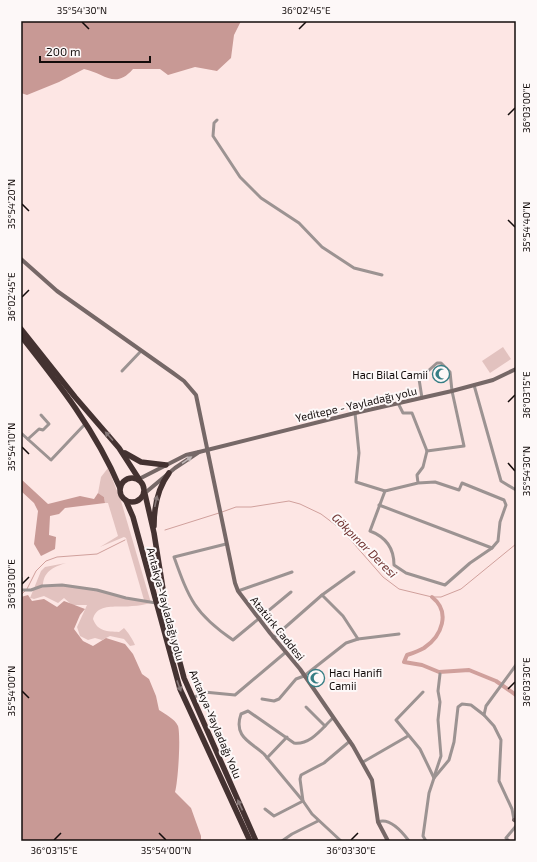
<svg xmlns="http://www.w3.org/2000/svg" width="537" height="862" font-family="'Exo 2',sans-serif">
<style>
.green{fill:#e2c2bf}
.forest{fill:#c89995}
.lines{fill:none;stroke-linecap:round;stroke-linejoin:round}
.stream{stroke:#d0a09c;stroke-width:1}
.canal{stroke:#d0a09c;stroke-width:4}
.street{stroke:#9c9392;stroke-width:3}
.secondary{stroke:#766867;stroke-width:4}
.highway{stroke:#443231;stroke-width:5.5}
.oneway{fill:#857777}
.oneway2{fill:#c0b7b7}
.ticks{fill:none;stroke:#130c0b;stroke-width:1.5}
.labels{text-anchor:middle;dominant-baseline:central;stroke-width:4;stroke-linejoin:round;paint-order:stroke}
.poi-label{font-size:11px;fill:#130c0b;stroke:#fdf8f8;text-anchor:end}
.street-label{font-size:11px;fill:#130c0b;stroke:#fdf8f8}
.water-label{font-size:12px;font-style:italic;fill:#6d302e;stroke:#fdf8f8}
.neatline{fill:none;stroke:#130c0b;stroke-width:1.5}
.ticks-label{font-size:10px;text-anchor:middle;fill:#130c0b}
</style>
<rect width="100%" height="100%" fill="#fde6e4"/>
<g class="green">
<path d="M503,347L511,359L490,373L482,361Z"/>
<path d="M108,468L121,501L151,603C145,604 139,606 132,606C120,608 97,602 93,619C98,632 107,631 119,632L124,628C128,632 133,640 135,645L130,646L124,639L110,636L102,640L95,638L88,640L80,636L77,627L87,605H72L64,598L58,603L44,596L34,599L30,598L41,571L45,567L66,563C53,567 43,572 43,586C61,585 81,586 99,591C114,594 128,598 144,600L126,538L124,537L100,547L118,536L108,503H105L104,497L98,493L101,477Z"/>
</g>
<g class="forest">
<path d="M21,21H241L234,35L231,58L217,71L195,67L168,75L160,69H133C115,90 104,73 84,69L59,82L27,95L21,93Z"/>
<path d="M21,479L48,504L80,496L94,499L98,493L104,497L105,503L65,508L59,514L50,516L49,535L56,537L55,549L41,556L34,544L38,511L34,503L21,491Z"/>
<path d="M28,595L32,601L44,599L57,607L64,601L85,609L80,615L74,629L83,641L93,646L106,638L125,644L133,654L142,674L149,679L156,696L159,710C165,714 175,719 178,726C181,736 178,782 175,792L191,808L201,836V841H21V597Z"/>
</g>
<g class="lines">
<g class="stream">
<path d="M222,512L236,507H251L289,501L300,504L321,514L341,529L383,577L399,589L432,597H441L461,589L516,544"/>
<path d="M165,530L219,513"/>
<path d="M27,589L36,571L46,561L57,557L97,554L125,540"/>
<path d="M21,595L25,591"/>
</g>
<path class="canal" d="M432,597C451,612 442,636 424,648C419,651 413,653 407,655L404,662L422,665L439,672L469,670L496,681L516,695"/>
<g class="street">
<path d="M217,120L214,123L213,136L240,177L261,198L299,223L322,247L354,268L382,275"/>
<path d="M122,371L141,351"/>
<path d="M474,385L501,481L516,490"/>
<path d="M398,403L403,413H412L427,451"/>
<path d="M355,413L359,453L356,482L385,491"/>
<path d="M21,433L51,460L86,423"/>
<path d="M28,439L39,429L43,430L49,424L41,415"/>
<path d="M418,483L385,491L370,531C386,537 394,548 394,565L406,573L445,585L470,563L492,548L498,541L500,522L506,505L504,500L462,483L459,490L435,482L418,483L417,475L423,467L427,451L464,446L452,391L450,372L441,363H437L419,379L422,398"/>
<path d="M379,505L492,548"/>
<path d="M226,544L174,557C189,599 195,614 233,640L291,592"/>
<path d="M21,578V585"/>
<path d="M21,590H31L42,586L62,585L97,590L126,598L156,603"/>
<path d="M238,591L292,572"/>
<path d="M322,595L343,616L358,639"/>
<path d="M273,638L322,595L354,572"/>
<path d="M423,692L396,720L420,749L434,778"/>
<path d="M193,698L204,692L235,695L286,652"/>
<path d="M262,699L274,701L279,699L296,679L304,676L346,643L358,639L399,634"/>
<path d="M306,707L325,726"/>
<path d="M267,758L287,737"/>
<path d="M363,762L408,736"/>
<path d="M434,777L441,756L438,720L440,702L438,691L440,674"/>
<path d="M265,809L274,816L303,801L264,754C251,742 233,737 241,714L248,711L294,743C311,745 322,728 333,718"/>
<path d="M514,820L512,809L499,781L501,740L494,726L484,715L486,706L516,665"/>
<path d="M378,822C390,817 403,833 409,841"/>
<path d="M282,841L292,834L318,821"/>
<path d="M341,841L312,814L303,801L300,779L301,775L324,763L350,741"/>
<path d="M426,841L423,836L429,793L434,778L449,760L454,742L458,707L462,704L471,705L484,715"/>
<path d="M509,841L506,838L516,826"/>
</g>
<g class="secondary">
<path d="M21,259L57,291L173,373L184,381L196,395L235,583L238,591L270,633L300,669L353,746L372,780L378,822L388,841"/>
<path d="M199,452L355,413L452,391L493,380L516,369"/>
<path d="M139,479L186,455L199,452L175,468L145,493"/>
<path d="M514,820L516,821"/>
</g>
<g class="highway">
<path d="M21,329L75,397L119,448L139,479"/>
<path d="M21,336C59,384 96,431 120,488"/>
<path d="M125,453L141,462L166,465"/>
<circle cx="132" cy="490" r="12"/>
<path d="M145,494L154,533L167,614L184,678L256,841"/>
<path d="M126,501L133,517L180,689L250,841"/>
<path d="M154,526C154,507 157,489 169,473"/>
</g>
</g>
<defs><path id="oneway-solid" d="M-6-.8H1V-3.2L6.5 0L1 3.2V.8H-6Z"/></defs>
<g class="oneway">
<use href="#oneway-solid" transform="translate(109 436) rotate(-132)"/>
<use href="#oneway-solid" transform="translate(156 501) rotate(-78)"/>
<use href="#oneway-solid" transform="translate(179 686) rotate(70)"/>
<use href="#oneway-solid" transform="translate(240 805) rotate(-115)"/>
</g>
<use class="oneway2" href="#oneway-solid" transform="translate(187 460) rotate(-34)"/>
<path class="ticks" d="M82,22L89,29M299,29L306,22M508,115L515,108M22,204L29,211M508,220L515,227M22,297L29,290M508,402L515,395M22,447L29,454M508,463L515,471M22,584L29,577M508,689L515,682M22,691L29,698M159,833L166,840M54,840L61,833M351,840L358,833"/>
<defs>
<g id="mosque-ring" transform="scale(0.9)"><circle r="9.5" fill="#fdf8f8" stroke="#367e85" stroke-width="1.5"/><path d="M3.5-4.9A6 6 0 1 0 3.5 4.9A5 5 0 1 1 3.5-4.9Z" fill="#367e85"/></g>
</defs>
<g fill-rule="evenodd">
<use href="#mosque-ring" x="441" y="374"/>
<use href="#mosque-ring" x="316" y="678"/>
</g>
<g class="labels">
<g class="poi-label">
<text x="428" y="374">Hacı Bilal Camii</text>
<text x="329" y="672" text-anchor="start">Hacı Hanifi<tspan x="329" dy="13">Camii</tspan></text>
</g>
<g class="street-label">
<text transform="translate(356 404) rotate(-13)">Yeditepe - Yayladağı yolu</text>
<text transform="translate(166 604) rotate(75)">Antakya-Yayladağı yolu</text>
<text transform="translate(278 628) rotate(51)">Atatürk Caddesi</text>
<text transform="translate(216 724) rotate(67)">Antakya-Yayladağı Yolu</text>
</g>
<g class="water-label">
<text transform="translate(365 545) rotate(45)">Gökpınar Deresi</text>
</g>
</g>
<rect width="537" height="862" fill="none" stroke="#fdf8f8" stroke-width="44"/>
<path d="M40 56v6h110v-6" fill="none" stroke="#130c0b" stroke-width="2"/>
<text x="46" y="56" font-size="12" fill="#130c0b" stroke="#fdf8f8" stroke-width="3" paint-order="stroke">200 m</text>
<rect x="22" y="22" width="493" height="818" class="neatline"/>
<g class="ticks-label">
<text x="82" y="14">35°54'30"N</text>
<text x="306" y="14">36°02'45"E</text>
<text transform="translate(526 108) rotate(-90)" y="4">36°03'00"E</text>
<text transform="translate(11 204) rotate(-90)" y="4">35°54'20"N</text>
<text transform="translate(526 227) rotate(-90)" y="4">35°54'40"N</text>
<text transform="translate(11 297) rotate(-90)" y="4">36°02'45"E</text>
<text transform="translate(526 395) rotate(-90)" y="4">36°03'15"E</text>
<text transform="translate(11 447) rotate(-90)" y="4">35°54'10"N</text>
<text transform="translate(526 471) rotate(-90)" y="4">35°54'30"N</text>
<text transform="translate(11 584) rotate(-90)" y="4">36°03'00"E</text>
<text transform="translate(526 682) rotate(-90)" y="4">36°03'30"E</text>
<text transform="translate(11 691) rotate(-90)" y="4">35°54'00"N</text>
<text x="54" y="854">36°03'15"E</text>
<text x="166" y="854">35°54'00"N</text>
<text x="351" y="854">36°03'30"E</text>
</g>
</svg>
